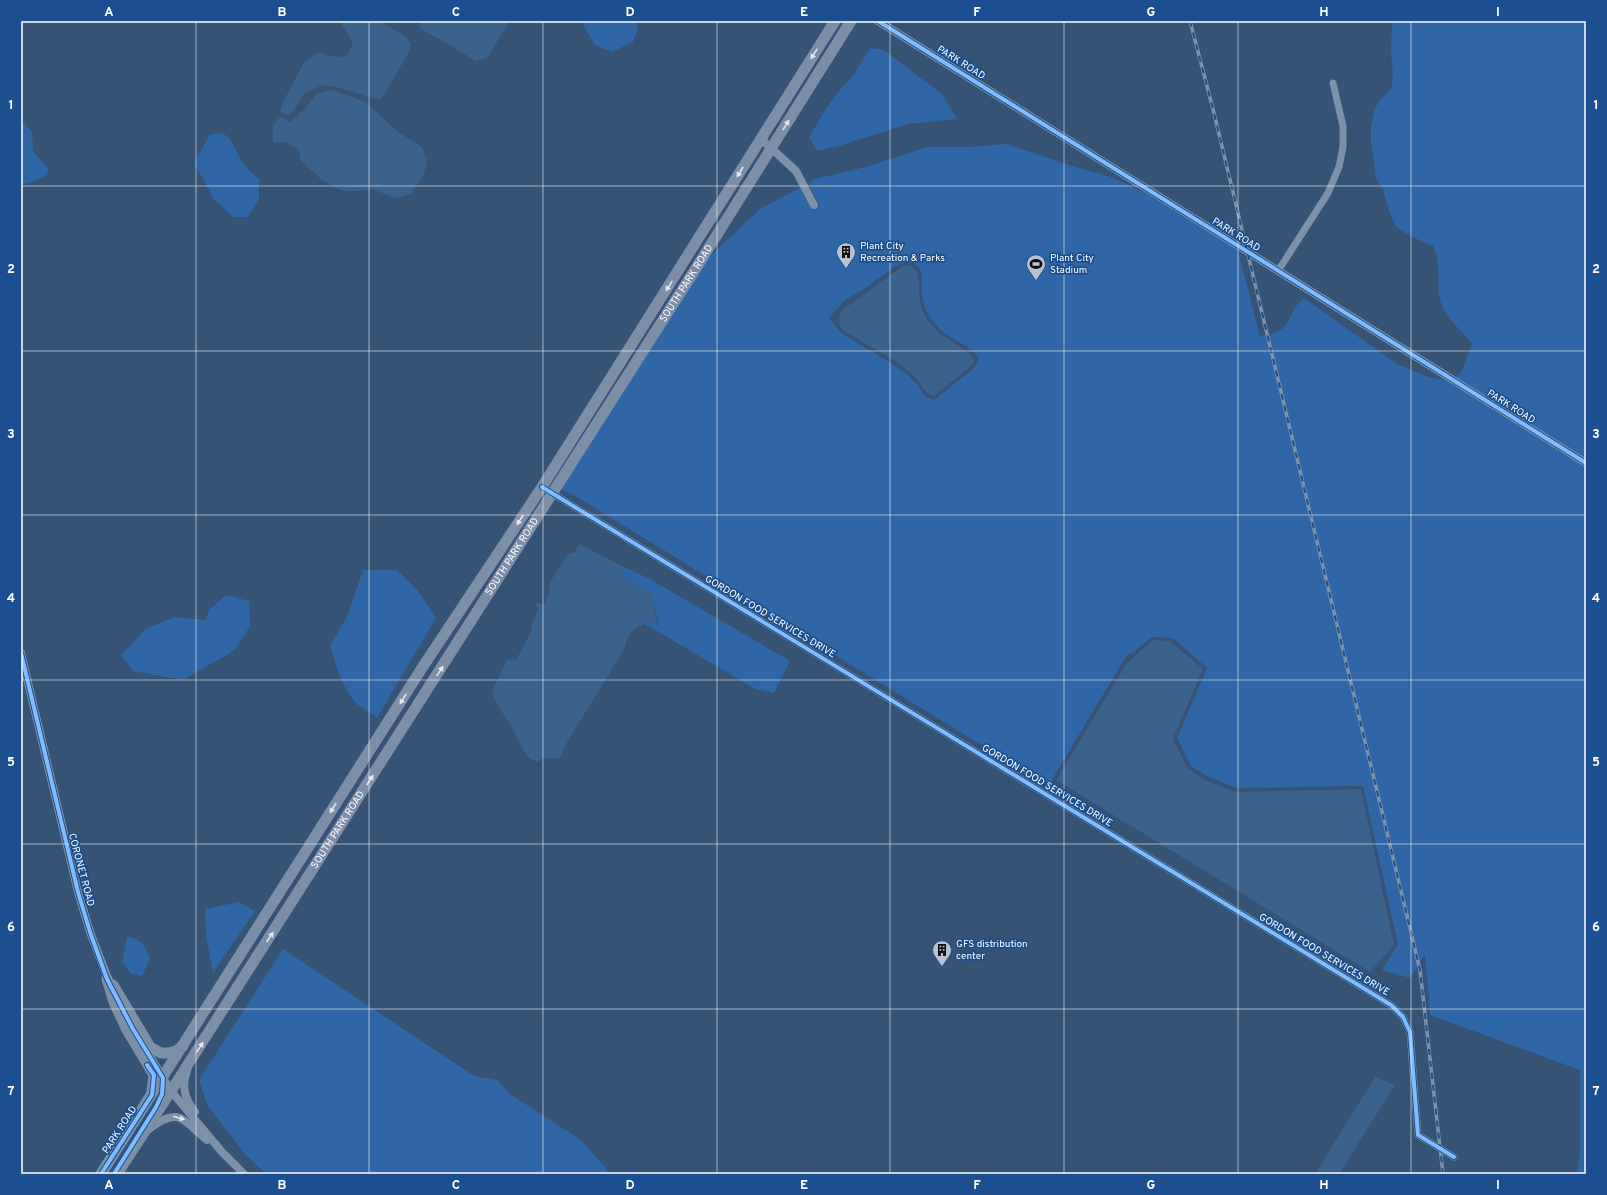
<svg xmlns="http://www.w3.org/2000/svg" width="1607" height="1195" font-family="Overpass,sans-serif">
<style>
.green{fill:#2f66a5;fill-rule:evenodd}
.water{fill:#3b618d}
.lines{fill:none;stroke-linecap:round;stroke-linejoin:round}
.minor{stroke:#7d92a8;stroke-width:7}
.tertiary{stroke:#7d92a8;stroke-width:8}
.primary{stroke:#7d8ea7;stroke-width:11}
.rail-casing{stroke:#7e92a7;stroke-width:3.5}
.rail{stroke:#1b4f8f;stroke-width:2;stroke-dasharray:6;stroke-linecap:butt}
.cycleway-casing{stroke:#1b4f8f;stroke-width:6}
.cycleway{stroke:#80bcff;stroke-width:4}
.oneway{fill:#e5e8ed}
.oneway2{fill:#e5e9ee}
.grid{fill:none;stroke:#fff;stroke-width:1;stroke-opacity:0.55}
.labels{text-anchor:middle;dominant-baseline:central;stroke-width:3.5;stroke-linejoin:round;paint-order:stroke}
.street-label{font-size:10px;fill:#fff;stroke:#1b4f8f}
.poi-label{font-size:10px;fill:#fff;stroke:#1b4f8f;text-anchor:start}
.neatline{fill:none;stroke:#fff;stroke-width:1.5}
.grid-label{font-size:13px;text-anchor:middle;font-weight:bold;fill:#fff}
</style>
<rect width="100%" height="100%" fill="#365274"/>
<g class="green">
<path d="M581,21H637L638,27L633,42L612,52L595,45Z"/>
<path d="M1392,21H1586V458L1456,377L1462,371L1472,343C1460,329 1442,315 1439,295C1437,277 1441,263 1433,246L1412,237L1397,228L1389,211L1383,190L1376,178L1371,142V126L1375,108L1381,99L1391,89L1393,76L1391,53Z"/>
<path d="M870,48L884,50L943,95L957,119L908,124L842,145L817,151L809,137L827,107L840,90L853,76Z"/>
<path d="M21,120L32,132L33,151L49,169L47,175L30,183L21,184Z"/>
<path d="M223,133L231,140L237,153L248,170L259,179V199L248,217H233L214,199L194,163L210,134Z"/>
<path d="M1006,144L1066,164L1111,177L1143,192L1238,250L1260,336C1296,332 1284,314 1304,298L1397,364L1429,377L1445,380L1586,468V1174H1577L1580,1153V1070L1430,1015L1425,954L1410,978L1382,970L1398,944L1363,786L1236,788L1209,777L1191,766L1177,738L1207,668L1173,638L1152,637L1134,652L1127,655L1053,778L1050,787L572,494L560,489L705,261L760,209L801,187L813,210L820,206L808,183L815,179L865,167L928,147H970ZM909,262C928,267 920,281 922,295C923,304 927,314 933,321C936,325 939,329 943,332C951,339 976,349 978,358C979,363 975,366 973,369L934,400L925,396L918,385L908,375L891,363L841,333L829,318L844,301L861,291L897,265Z"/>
<path d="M624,567L648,578L790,661L774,693L755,689L645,624L647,619L658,625C659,617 652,604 651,595L622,575Z"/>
<path d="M363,570H397L418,591L436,618L377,718C371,713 363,709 357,704C342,689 336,665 330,645L347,617Z"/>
<path d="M226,595L249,601L250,626L235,650L183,680L133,671L121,655L146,629L174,617L206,620L209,610Z"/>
<path d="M239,902L255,911L213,973L206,935L205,909Z"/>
<path d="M127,937C142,939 145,945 150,959L142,976L131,974L122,962Z"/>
<path d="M283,949L474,1076L497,1080L510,1094L581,1140L606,1168L608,1174H266L245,1154L207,1105L199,1080Z"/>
</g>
<g class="water">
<path d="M340,21H379L406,37L411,44L408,54L381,99H374L341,88L323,85L305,93L292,113L285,115L280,111L283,102L305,61L319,52L331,56L346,57L353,43Z"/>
<path d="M420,21H510L487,58L476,61L420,28Z"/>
<path d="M332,90L366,102L397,131L422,147L427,161L424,174L411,194L395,198L372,189L357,191H342L322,180L301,161L299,150L286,142H273V125L280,117L291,122L307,106L316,94Z"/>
<path d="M903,266H911L917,271L919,281V296L922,310L929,322L940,334L967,351L974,359V362L970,367L934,396C924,394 919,379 911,373C891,356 866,345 843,330C837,323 838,314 845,308Z"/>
<path d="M579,544L624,567L622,575L639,587L646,588L651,595L658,625L647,619L645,624C633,628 627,635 625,648L566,744L560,759L542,758L538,762C533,761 530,759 527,755C521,748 519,739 514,731C507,718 496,706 492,692L507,659L516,660L531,632L532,624L538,610L536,605L537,602L541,604L545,603L549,593L550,584L552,579L563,561L570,553H574Z"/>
<path d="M1153,640L1170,641L1203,669L1173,739L1188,769L1207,781L1235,792L1361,789L1394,945L1370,972L1056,780L1127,663Z"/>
<path d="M1375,1077L1395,1085L1339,1174H1315Z"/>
</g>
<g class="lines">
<g class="minor">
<path d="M1278,271L1328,193L1339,167L1343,147V126L1333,83"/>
<path d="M542,487L1391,1005L1403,1017L1410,1032L1418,1135L1454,1157"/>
</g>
<g class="tertiary">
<path d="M878,21L1586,463"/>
<path d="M761,139L796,171L814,205"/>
<path d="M21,653L78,892L90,932L110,984"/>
<path d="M142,1043L171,1091L222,1152L244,1174"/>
<path d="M187,1071C181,1087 185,1099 195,1112"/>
<path d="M149,1129C180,1105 183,1121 207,1140"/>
</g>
<g class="primary">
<path d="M107,979L114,1002L127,1030L154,1075L152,1092"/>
<path d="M113,985L150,1047L161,1053H168L176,1051L183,1046"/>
<path d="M101,1174L422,668L542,487L835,21"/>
<path id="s1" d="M117,1174L171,1091L698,265L851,21"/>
</g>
<g class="rail-casing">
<path id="rail" d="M1190,21L1213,109L1420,970L1443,1174"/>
</g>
<use href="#rail" class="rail"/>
<g class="cycleway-casing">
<g id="cycleway">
<path d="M878,21L1586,463"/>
<path d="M542,487L1391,1005L1403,1017L1410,1032L1418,1135L1454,1157"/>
<path d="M21,653L78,892L90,932L107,979L133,1029L163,1078L162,1094L156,1107L114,1174"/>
<path d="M101,1174L152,1095L154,1075L147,1065"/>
</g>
</g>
<use href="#cycleway" class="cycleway"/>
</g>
<defs><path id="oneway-solid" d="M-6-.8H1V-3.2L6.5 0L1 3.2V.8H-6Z"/></defs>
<g class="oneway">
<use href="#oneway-solid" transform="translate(814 54) rotate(122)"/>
<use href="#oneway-solid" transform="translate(786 125) rotate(-58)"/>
<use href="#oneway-solid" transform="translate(740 172) rotate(122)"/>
<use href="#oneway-solid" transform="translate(669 286) rotate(122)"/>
<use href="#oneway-solid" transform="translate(520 520) rotate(123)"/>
<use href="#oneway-solid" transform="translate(440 671) rotate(-57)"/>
<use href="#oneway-solid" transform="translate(403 699) rotate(122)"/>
<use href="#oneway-solid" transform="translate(370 780) rotate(-57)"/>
<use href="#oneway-solid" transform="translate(333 808) rotate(122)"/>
<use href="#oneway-solid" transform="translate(270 937) rotate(-57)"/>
<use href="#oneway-solid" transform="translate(200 1047) rotate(-57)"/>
</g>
<use class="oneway2" href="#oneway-solid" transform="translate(179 1118) rotate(16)"/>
<path class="grid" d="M196,21V1174M369,21V1174M543,21V1174M717,21V1174M890,21V1174M1064,21V1174M1238,21V1174M1411,21V1174M21,186H1586M21,351H1586M21,515H1586M21,680H1586M21,844H1586M21,1009H1586"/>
<defs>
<g id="building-pin" transform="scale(1)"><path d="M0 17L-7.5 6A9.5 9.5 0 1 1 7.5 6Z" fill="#b9c2ce" stroke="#1b4f8f"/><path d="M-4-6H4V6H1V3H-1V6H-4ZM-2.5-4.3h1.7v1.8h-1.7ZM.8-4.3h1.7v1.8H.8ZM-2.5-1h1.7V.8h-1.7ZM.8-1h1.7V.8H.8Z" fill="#111"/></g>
<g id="stadium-pin" transform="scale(1)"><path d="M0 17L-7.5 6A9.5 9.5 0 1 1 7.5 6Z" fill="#b9c2ce" stroke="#1b4f8f"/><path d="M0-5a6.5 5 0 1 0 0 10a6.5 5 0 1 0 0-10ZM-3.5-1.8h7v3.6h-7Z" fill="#111"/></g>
</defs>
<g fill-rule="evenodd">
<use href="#building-pin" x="846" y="252"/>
<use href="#stadium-pin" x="1036" y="264"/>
<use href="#building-pin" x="942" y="950"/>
</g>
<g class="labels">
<g class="street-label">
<text transform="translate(961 63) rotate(32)">PARK ROAD</text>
<text transform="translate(1236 235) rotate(32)">PARK ROAD</text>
<text stroke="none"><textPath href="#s1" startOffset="1057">SOUTH PARK ROAD</textPath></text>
<text transform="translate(1511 407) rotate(32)">PARK ROAD</text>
<text stroke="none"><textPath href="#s1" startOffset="733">SOUTH PARK ROAD</textPath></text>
<text transform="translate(770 617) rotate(31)">GORDON FOOD SERVICES DRIVE</text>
<text transform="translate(1047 786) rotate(31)">GORDON FOOD SERVICES DRIVE</text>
<text stroke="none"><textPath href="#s1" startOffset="409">SOUTH PARK ROAD</textPath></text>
<text transform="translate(81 870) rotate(75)">CORONET ROAD</text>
<text transform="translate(1324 955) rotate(31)">GORDON FOOD SERVICES DRIVE</text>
<text transform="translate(120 1130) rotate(-57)">PARK ROAD</text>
</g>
<g class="poi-label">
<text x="860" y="246">Plant City<tspan x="860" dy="12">Recreation &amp; Parks</tspan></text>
<text x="1050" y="258">Plant City<tspan x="1050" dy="12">Stadium</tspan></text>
<text x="956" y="944">GFS distribution<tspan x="956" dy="12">center</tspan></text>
</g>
</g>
<rect width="1607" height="1195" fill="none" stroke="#1b4f8f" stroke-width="44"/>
<rect x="22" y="22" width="1563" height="1151" class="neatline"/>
<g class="grid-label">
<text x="109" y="16">A</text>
<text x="282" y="16">B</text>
<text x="456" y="16">C</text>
<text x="630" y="16">D</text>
<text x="804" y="16">E</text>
<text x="977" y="16">F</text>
<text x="1151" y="16">G</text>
<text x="1324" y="16">H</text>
<text x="1498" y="16">I</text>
<text x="11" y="109">1</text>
<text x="1596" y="109">1</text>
<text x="11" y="273">2</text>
<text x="1596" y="273">2</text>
<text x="11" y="438">3</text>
<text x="1596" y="438">3</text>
<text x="11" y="602">4</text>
<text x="1596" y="602">4</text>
<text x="11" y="766">5</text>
<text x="1596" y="766">5</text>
<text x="11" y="931">6</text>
<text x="1596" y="931">6</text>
<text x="11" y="1095">7</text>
<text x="1596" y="1095">7</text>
<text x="109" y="1189">A</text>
<text x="282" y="1189">B</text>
<text x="456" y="1189">C</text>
<text x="630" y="1189">D</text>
<text x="804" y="1189">E</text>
<text x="977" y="1189">F</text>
<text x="1151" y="1189">G</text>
<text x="1324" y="1189">H</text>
<text x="1498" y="1189">I</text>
</g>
</svg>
